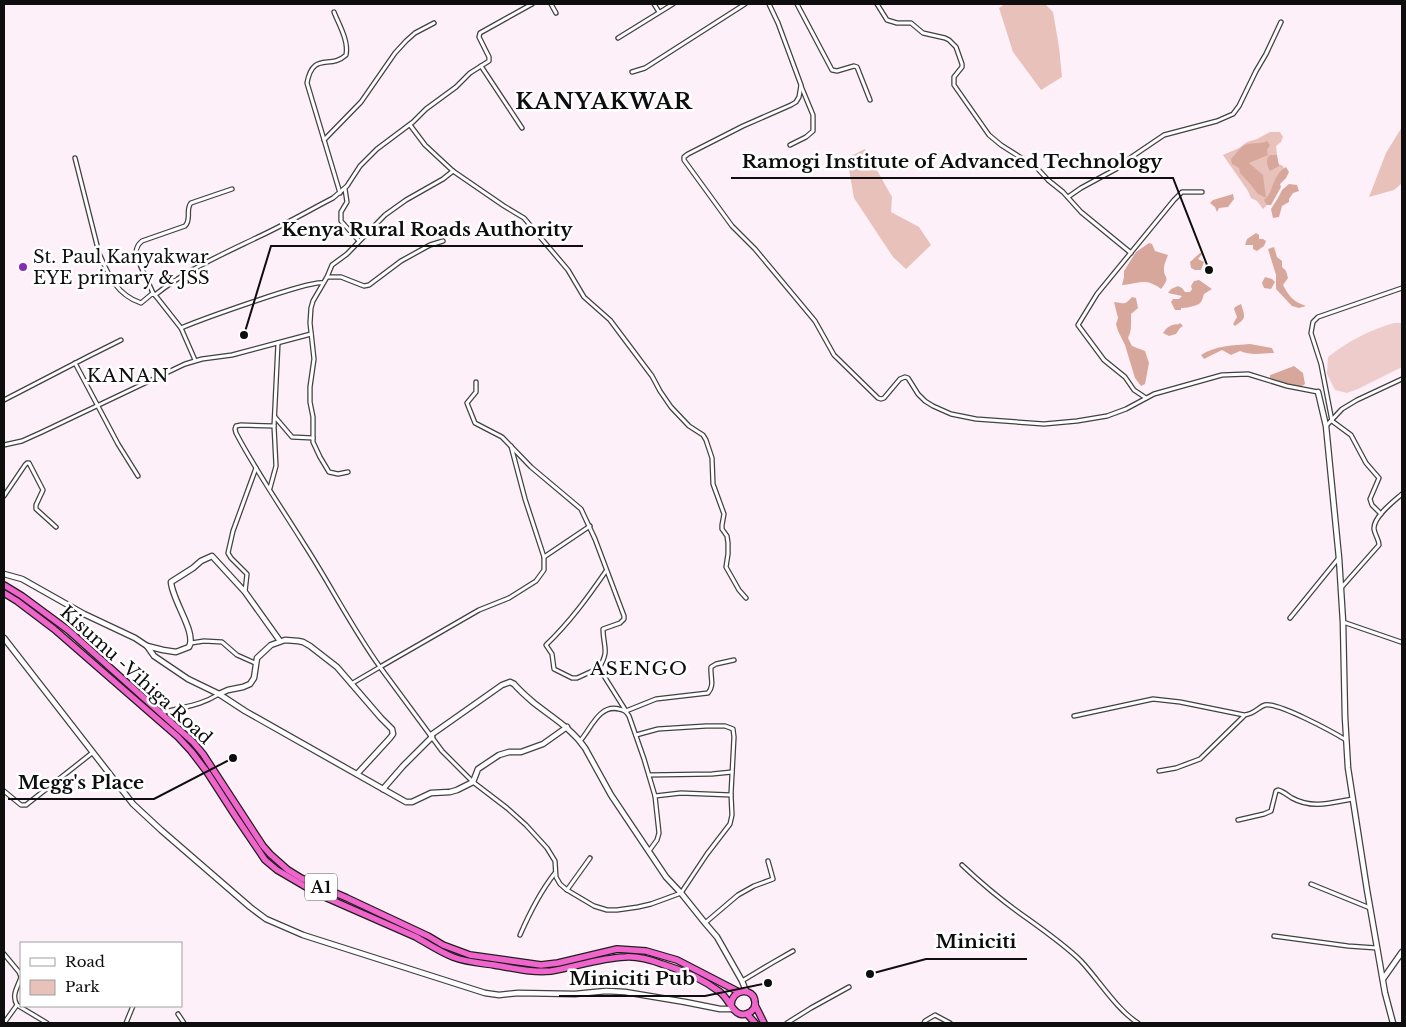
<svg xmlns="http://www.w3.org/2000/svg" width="1406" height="1027" font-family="'Libre Baskerville',serif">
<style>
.green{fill:#e8c1bb}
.forest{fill:#d8a79b}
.pitch{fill:#efcccc}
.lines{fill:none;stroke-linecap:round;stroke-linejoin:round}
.minor-casing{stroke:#414141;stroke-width:5.5}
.tertiary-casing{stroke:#414141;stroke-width:7}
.trunk-casing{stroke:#1f1f1f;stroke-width:8}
.minor{stroke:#fff;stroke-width:3}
.tertiary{stroke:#fff;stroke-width:4.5}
.trunk{stroke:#f065cc;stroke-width:5.5}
.poi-dot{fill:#822cb8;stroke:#fff;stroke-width:2}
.labels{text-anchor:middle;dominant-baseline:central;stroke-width:5;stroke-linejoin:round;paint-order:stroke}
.shield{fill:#fff;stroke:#565656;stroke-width:1}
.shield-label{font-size:16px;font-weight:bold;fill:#0e0e0e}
.poi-label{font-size:18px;fill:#0e0e0e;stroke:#fff;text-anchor:start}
.street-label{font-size:18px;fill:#0e0e0e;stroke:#fff}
.neighbourhood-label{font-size:19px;letter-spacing:1px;fill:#0e0e0e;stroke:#fff}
.district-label{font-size:22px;font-weight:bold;letter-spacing:1px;fill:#0e0e0e;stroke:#fff}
.leader{fill:none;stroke:#0e0e0e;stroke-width:2}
.callout-dot{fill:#0e0e0e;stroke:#fff;stroke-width:2}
.callout-label{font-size:19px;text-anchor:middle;font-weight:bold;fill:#0e0e0e;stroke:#fff;stroke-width:5;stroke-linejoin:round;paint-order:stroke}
</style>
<rect width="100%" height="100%" fill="#fef0f8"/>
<g class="green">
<path d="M1005,4H1045L1053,12L1059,47L1062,77L1041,90L1013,52L999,8Z"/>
<path d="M1402,127V183L1394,190L1369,197L1386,153Z"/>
<path d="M1270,132H1280L1283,137L1281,142L1276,146L1277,155L1274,158L1275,162L1283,166L1286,172L1271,201L1263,209L1257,201L1251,198L1248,191L1223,155L1239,148L1247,142L1257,139Z"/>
<path d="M865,149L892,197L891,212L919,227L931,245L906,269L893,257L854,198L847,158Z"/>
</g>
<g class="forest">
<path d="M1267,141L1270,145L1267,150L1268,155L1249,163L1263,175L1266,198L1258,194L1251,185L1240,173L1239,168L1232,164L1231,159C1235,155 1239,149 1243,146C1251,141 1260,145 1267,141Z"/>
<path d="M1270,155H1277L1279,166L1270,171C1267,165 1265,160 1270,155Z"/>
<path d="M1286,167L1289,172L1286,178L1280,184L1281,187L1271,205H1267L1264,200C1274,193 1271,176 1286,167Z"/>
<path d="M1289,184L1297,185L1299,191L1293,193L1289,199V202L1282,206L1279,217L1273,218L1271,209L1278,198L1282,190Z"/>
<path d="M1233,194L1234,199L1228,207L1219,208L1217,212L1215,207L1210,203L1213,200Z"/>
<path d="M1256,233L1259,235V239H1263L1266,241L1264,246L1257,251L1253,249V245H1245L1247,239Z"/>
<path d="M1149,243L1152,244L1155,251L1168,255C1167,258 1164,264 1164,268C1163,279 1172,275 1161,289C1145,277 1139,284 1122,285L1124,277V271L1136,252Z"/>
<path d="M1274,247L1277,257L1282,261V267L1286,271L1288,278L1283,285C1290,298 1293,301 1306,306L1299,308L1292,306L1276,289V275L1268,249Z"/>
<path d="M1200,253H1203L1198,259L1204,262L1201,270H1195L1191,268L1190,262Z"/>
<path d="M1265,277L1272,279L1275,282L1271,289L1264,288L1262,283Z"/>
<path d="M1199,280L1212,289L1204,294C1201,303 1202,303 1194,306C1189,307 1187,308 1181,308V310H1175L1171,302L1173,299H1179L1182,296L1168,293L1171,289L1178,286L1182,288L1185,292H1190L1192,289L1191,286L1194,281Z"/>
<path d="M1132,297L1136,298L1138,308L1131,314C1131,322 1132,331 1128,338L1132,346L1145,351L1149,363L1145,384L1141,386L1135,378L1125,345L1118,331L1116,324L1118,318L1114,302C1125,303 1124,306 1132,297Z"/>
<path d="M1241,304C1245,317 1247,318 1235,326L1233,324L1237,317L1234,309L1235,307Z"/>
<path d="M1180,323L1183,326L1180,328L1176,334L1169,336L1163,333C1167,327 1170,325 1177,324V325Z"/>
<path d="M1250,344L1272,348L1274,353C1261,353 1253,356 1240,351L1231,355L1222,350L1204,359L1201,355C1214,346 1234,345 1250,344Z"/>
<path d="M1294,366L1303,373L1305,384C1304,385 1302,386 1301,386C1299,387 1274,380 1270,378V375L1273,374Z"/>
</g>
<path class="pitch" d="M1394,323H1402V367L1358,389L1347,393L1335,390L1327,374L1328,357C1348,341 1370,330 1394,323Z"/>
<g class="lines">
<g class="minor-casing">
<g id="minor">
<path d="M551,4L556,13"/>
<path d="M654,4L659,12"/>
<path d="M769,4L778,23L801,85L799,97L796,102L791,105L743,126L688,154L684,157V160L732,226L755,249L815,321L834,355L878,398L881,399L884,398L900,379L905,377L908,378L918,394L925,401L933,406L951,414L976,419L1044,424L1077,421L1107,416L1126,409L1154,394L1222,375L1248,374L1287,386L1318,392"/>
<path d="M797,4L832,70L837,71L854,66L857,67L870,100"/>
<path d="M877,4L887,20L897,23H911L923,33L945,38L949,40L956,47L962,64V67L954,77V85L989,135L1001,145L1037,168L1048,180L1063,192L1081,212L1131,253"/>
<path d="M334,12C339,25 349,41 346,55C330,70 313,51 307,83L340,193"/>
<path d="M618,38L673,4"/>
<path d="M481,66L522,128"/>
<path d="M632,72L645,68L745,4"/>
<path d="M410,125L425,145L453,171L504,206L524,218L568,270L584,297L610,320L652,376L660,391L671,407L689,426L703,435L706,440L712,458L713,484L724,514L722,525V529L727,536L728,543V554L726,567L739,590L746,598"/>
<path d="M324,140L361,102L395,53L406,41L415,33L434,23"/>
<path d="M790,145L806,137L813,131V115L801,86"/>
<path d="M75,158L99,253C108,275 117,295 141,303L153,293L155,295C186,270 223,254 258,237C284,225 308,211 333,198L347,186L360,166L377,149L413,122L426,109L456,87L470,73L489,61V57L479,37L480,33L532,4"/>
<path d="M345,189L347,202L341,212V221L359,241"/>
<path d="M1068,197L1081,188L1116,169L1133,156L1164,135L1217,121L1233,114L1239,106L1256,71L1266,54L1281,22"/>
<path d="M328,277H341L364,286L369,285L401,261L430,245L443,241"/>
<path d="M153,293L137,258C135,251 136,246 142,241L185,226C192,219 185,210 191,203L232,189"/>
<path d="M155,295L181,328L195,360"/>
<path d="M181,328C200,320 310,280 323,283"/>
<path d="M75,363L118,444L138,476"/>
<path d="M476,382V392L467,403L475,423L502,437L531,467L581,509L595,539L624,616V619L620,623L603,629C603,647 610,650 599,668"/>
<path d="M1146,398L1134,390L1125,377L1104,360L1078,325L1097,294L1174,200L1182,192H1202"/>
<path d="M4,400L89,356L121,340"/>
<path d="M275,417L292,437L313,438"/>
<path d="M274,426L241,425L236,426L235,429L236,433C256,471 281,507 304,544C330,584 352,628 380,667L479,610L509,598L536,581L544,570V557L525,499L511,446"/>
<path d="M1326,426L1342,409L1357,400L1402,379"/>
<path d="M4,445L22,441L42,432L185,364L202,359L232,355L311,334"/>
<path d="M348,472L338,474L329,472L320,457L313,442V417L310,402V387L314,359L310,323L311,308L313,301L327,277L332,265L347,254L385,215L406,200L443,179L453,171"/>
<path d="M270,488L276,466L274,426L278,343"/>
<path d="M4,496L25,465L27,463H29L43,490L36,505V509L56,527"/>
<path d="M1381,514L1372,505L1370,499L1379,478L1366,463L1351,435L1332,421L1321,364L1311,333L1313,322L1318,317L1402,288"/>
<path d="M544,557L590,526"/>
<path d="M606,571C588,597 570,622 546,645L552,654L554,669L572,678H577L599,668L626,711L656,699L708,693C715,685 710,677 711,667L716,664L734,660"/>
<path d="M1341,588L1379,545C1379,540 1375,535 1374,529C1373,517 1394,501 1402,494"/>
<path d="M245,592L247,574L231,558L228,553L233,531L256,468"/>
<path d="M1290,618L1338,559"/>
<path d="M1343,622L1401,642"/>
<path d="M191,643L204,641L222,642L237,655L255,663"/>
<path d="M351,684L380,667L442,751L473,782L507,808L526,825L547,848L555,861L556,877L560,884L567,890L594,906L607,910H617L638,907L651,904L681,893L707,854L730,824L732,815L731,794L734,737L733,729L725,726H706L658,729L636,735"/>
<path d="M162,713C183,706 198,707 219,694"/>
<path d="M1074,716L1153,699L1180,702L1244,715C1255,714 1258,707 1265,705C1278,702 1333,732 1346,740"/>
<path d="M580,741C591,729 599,704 619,709C624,710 626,711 629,716L644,759L655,796L659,833L657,840L649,851"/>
<path d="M1159,771L1176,768L1200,759L1244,716"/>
<path d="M649,775L712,774L732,772"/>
<path d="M4,791L21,805H26L92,753"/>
<path d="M655,796L681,793L731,795"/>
<path d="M1238,820L1264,814L1271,811L1276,791L1278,790C1283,791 1287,795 1292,798C1312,809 1331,803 1352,799"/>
<path d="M962,865C980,882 1000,899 1021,914C1039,927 1065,945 1081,961C1098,979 1117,1010 1138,1023"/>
<path d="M1311,884L1370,908"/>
<path d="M567,890L590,858"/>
<path d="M705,923L738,895L754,886L773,879L768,861"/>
<path d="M520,935C530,912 540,892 555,873"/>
<path d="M1274,936L1348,946L1377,948"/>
<path d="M4,954L19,972L21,977C18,987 11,995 17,1005L47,1023"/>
<path d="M742,981L772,963L793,951"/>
<path d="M178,1014L184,1023"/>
<path d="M4,1023L17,1005"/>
<path d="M126,1023L133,1006"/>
<path d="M787,1023L811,1008L849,987"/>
<path d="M924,1023L925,1021L935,1015L950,1023"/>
</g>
</g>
<g class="tertiary-casing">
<g id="tertiary">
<path d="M1318,392L1326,426L1339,558L1343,622L1345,717L1348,768L1367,890L1385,993L1393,1023"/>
<path d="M4,574L22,579L84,614L135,638L147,646L163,650L176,652L189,647C197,633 172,600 171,582L193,568L201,561L212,556L245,592L280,641"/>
<path d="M4,638L133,804L161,830L250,907L266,919L303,935L485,993L499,995L518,993L575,994L606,991L625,992L685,1002L720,1009H733"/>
<path d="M147,646L154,656L188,679L219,694L245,711L406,802H412L431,793L450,792L457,790L473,782L478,769L499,755L509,752H521L543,744L567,727"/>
<path d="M219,694L228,690L243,687L250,684L254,678L257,658L271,645L285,640L298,641L303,642L310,646L337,667L381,718L392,729L393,734L390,738L357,774"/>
<path d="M431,735L502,685L510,682L514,684C520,691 527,697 534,703C553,718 571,728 585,748L611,795L666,877L681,893L705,923L717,937L742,981L746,991"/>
<path d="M383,789L403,766L432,737"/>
<path d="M1383,979L1402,952"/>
</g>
</g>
<g class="trunk-casing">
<g id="trunk">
<path d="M4,585L22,596L68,630L193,742L203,754L263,846L270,854L288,870L301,878L347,898L428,936L443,945L470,955L541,965L558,963L617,949L646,951L677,960L739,992"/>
<path d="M4,593L17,601L54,629L178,737L191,751L207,772L236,817L265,860L277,870L318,894L416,937C428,944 440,952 453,957C466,962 480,963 494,965C513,968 532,973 551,971C575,967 600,958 625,957C638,956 651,960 662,964C682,970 704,980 720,992C728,998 732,1012 740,1014C748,1016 756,1010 755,1002C754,987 732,988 731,1005"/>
<path d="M755,1005L764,1023"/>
<path d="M747,1014L755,1023"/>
</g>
</g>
<use href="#minor" class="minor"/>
<use href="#tertiary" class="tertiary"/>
<use href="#trunk" class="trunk"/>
</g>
<circle class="poi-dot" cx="23" cy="267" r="5"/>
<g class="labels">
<rect class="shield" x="305" y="873.5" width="32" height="27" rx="4"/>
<g class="shield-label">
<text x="321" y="887">A1</text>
</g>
<g class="poi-label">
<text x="33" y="257">St. Paul Kanyakwar<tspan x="33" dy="21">EYE primary &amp; JSS</tspan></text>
</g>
<g class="street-label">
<text transform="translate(136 675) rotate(42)">Kisumu -Vihiga Road</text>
</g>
<g class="neighbourhood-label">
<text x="128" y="375">KANAN</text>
<text x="639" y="668">ASENGO</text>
</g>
<g class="district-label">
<text x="604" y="101">KANYAKWAR</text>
</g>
</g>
<path class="leader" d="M1209 270L1173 178H731M244 335L271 246H583M233 758L154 799H8M870 974L926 959H1027M768 983L705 996H559"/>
<g class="callout-dot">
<circle cx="1209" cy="270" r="5"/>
<circle cx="244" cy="335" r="5"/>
<circle cx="233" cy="758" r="5"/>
<circle cx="870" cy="974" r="5"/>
<circle cx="768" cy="983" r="5"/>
</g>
<g class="callout-label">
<text x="952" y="168">Ramogi Institute of Advanced Technology</text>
<text x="427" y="236">Kenya Rural Roads Authority</text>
<text x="81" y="789">Megg's Place</text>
<text x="976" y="948">Miniciti</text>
<text x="632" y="985">Miniciti Pub</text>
</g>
<rect width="1406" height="1027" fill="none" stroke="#0e0e0e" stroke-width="10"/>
<rect x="20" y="942" width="162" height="65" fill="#ffffff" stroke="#9f9f9f"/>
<rect x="30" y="958" width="25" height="8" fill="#ffffff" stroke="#9f9f9f"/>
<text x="65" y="967" font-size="15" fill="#0e0e0e">Road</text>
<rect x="30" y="980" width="25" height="15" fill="#e8c1bb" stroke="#9f9f9f"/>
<text x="65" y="992" font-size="15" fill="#0e0e0e">Park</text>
</svg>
